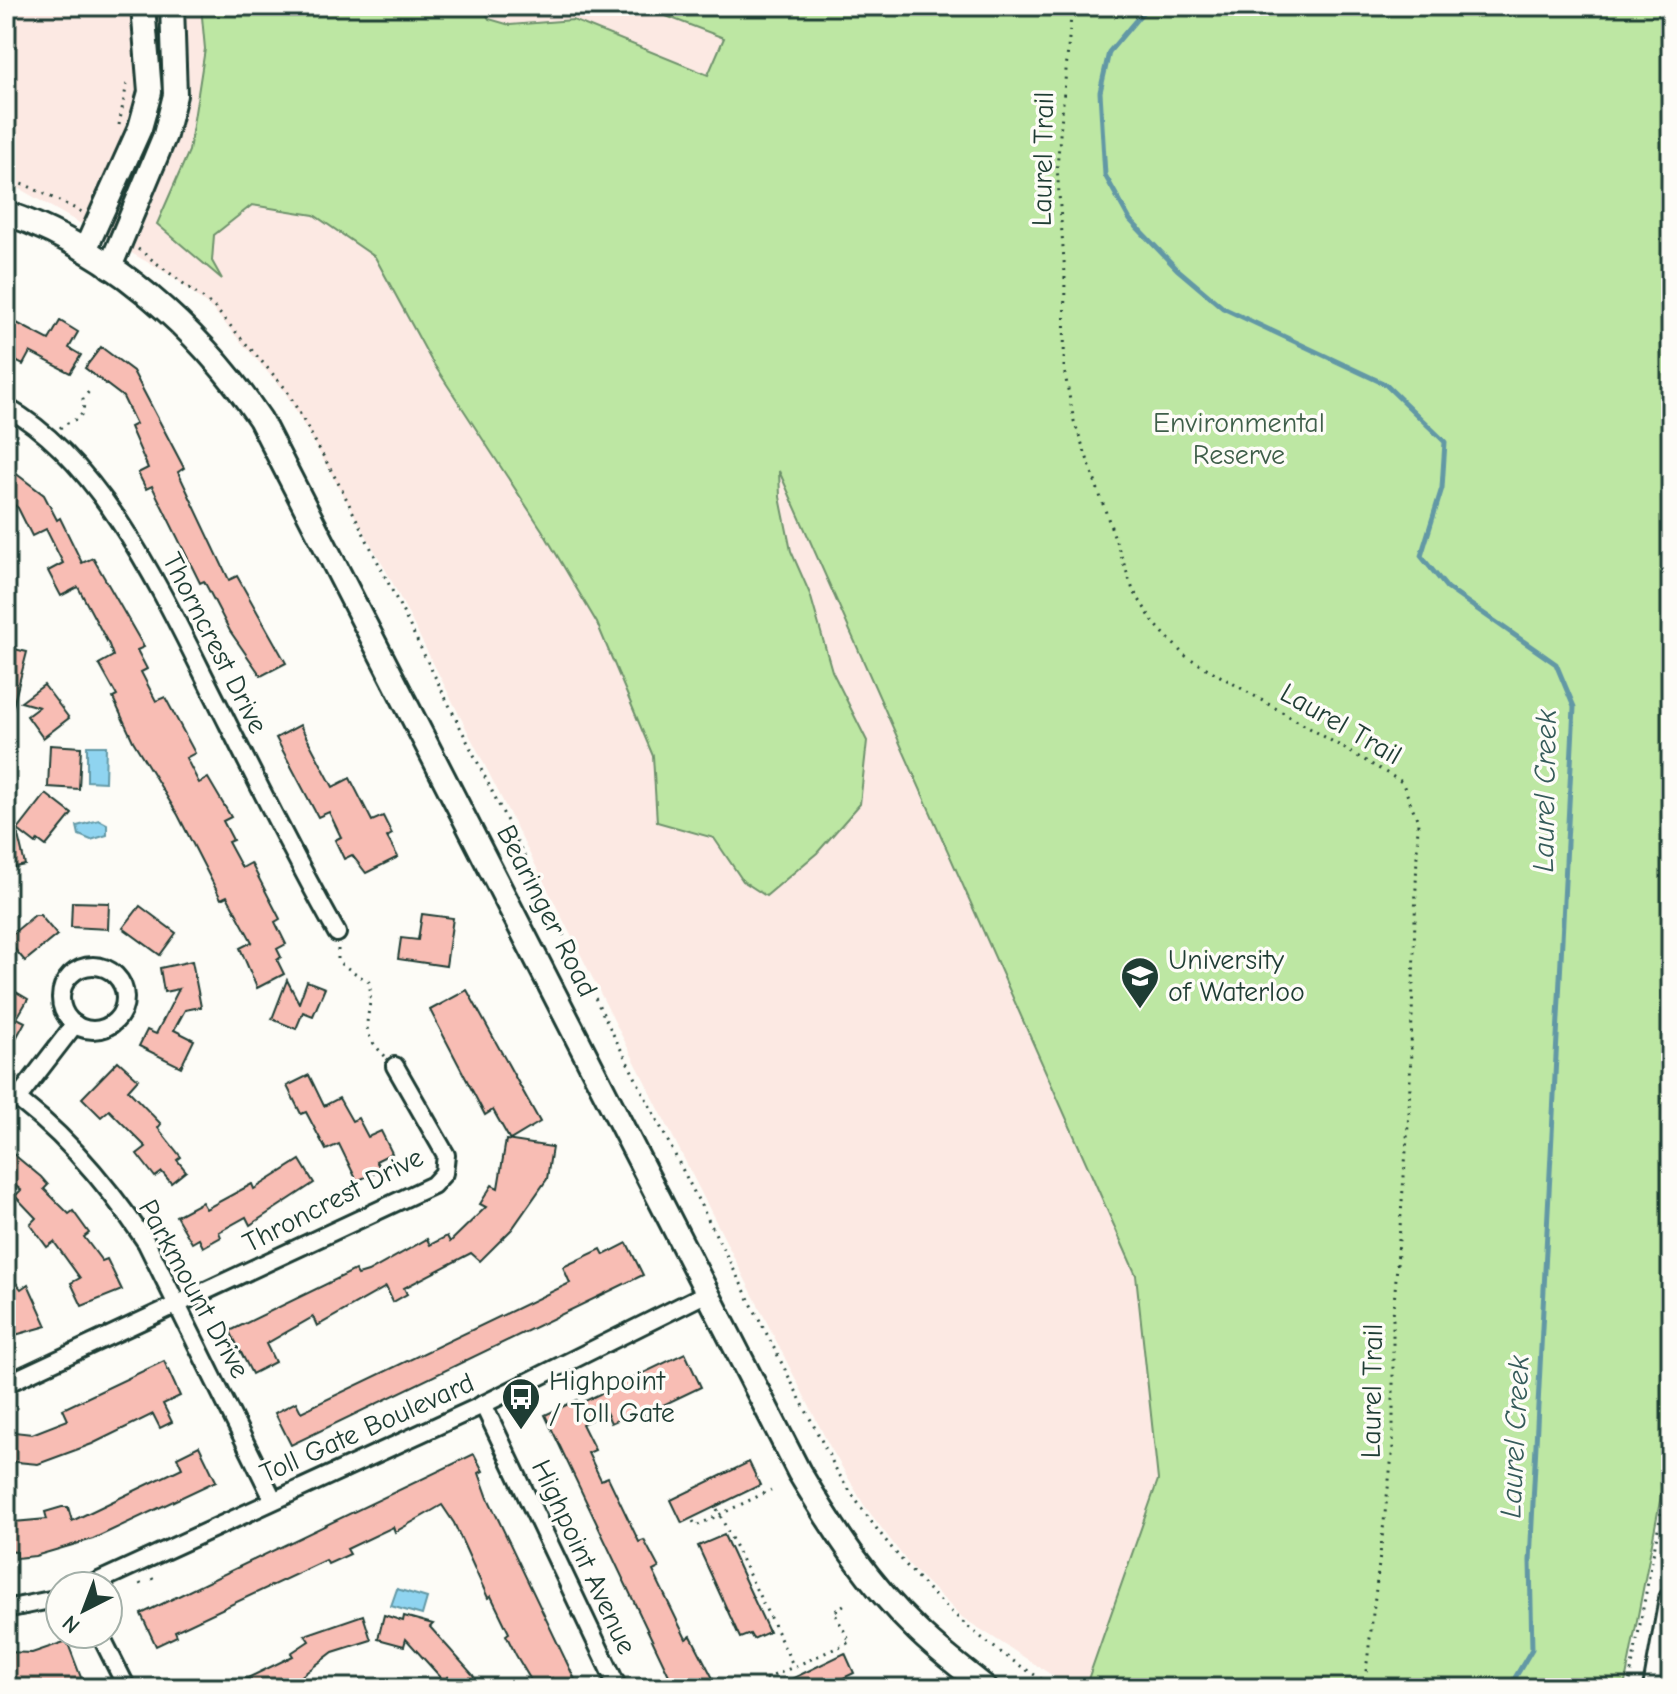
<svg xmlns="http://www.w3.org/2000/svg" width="1677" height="1694" font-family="'Comic Neue',sans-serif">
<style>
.built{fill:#fce9e3}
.green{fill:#bde7a3;stroke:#6e926c;stroke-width:2}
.water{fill:#8fd4f0;stroke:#6298a5;stroke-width:2}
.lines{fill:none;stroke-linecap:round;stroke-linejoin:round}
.stream{stroke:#6298a5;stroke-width:5}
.building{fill:#f8bdb4;stroke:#1f3d34;stroke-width:2}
.street-casing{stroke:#1f3d34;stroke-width:22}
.secondary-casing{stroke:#1f3d34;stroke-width:28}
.path{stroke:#1f3d34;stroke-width:3;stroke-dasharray:2 6;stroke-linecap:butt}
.street{stroke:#fdfcf7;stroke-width:16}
.secondary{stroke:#fdfcf7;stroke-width:22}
.labels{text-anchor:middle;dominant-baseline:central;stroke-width:7;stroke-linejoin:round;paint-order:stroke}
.street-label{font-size:28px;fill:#1f3d34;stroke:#fdfcf7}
.park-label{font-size:28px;fill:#3f5f4a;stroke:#fdfcf7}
.poi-label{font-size:28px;fill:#1f3d34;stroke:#fdfcf7;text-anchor:start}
.water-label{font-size:30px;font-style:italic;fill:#355b5a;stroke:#fdfcf7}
</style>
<rect width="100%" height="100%" fill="#fdfcf7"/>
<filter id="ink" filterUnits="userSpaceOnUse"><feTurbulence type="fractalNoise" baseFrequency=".0125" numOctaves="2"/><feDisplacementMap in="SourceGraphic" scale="16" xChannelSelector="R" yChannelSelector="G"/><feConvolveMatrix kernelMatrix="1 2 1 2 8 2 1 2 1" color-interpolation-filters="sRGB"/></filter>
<g filter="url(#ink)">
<path class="built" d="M6,6H1671V1444L1624,1688H1072L963,1618L911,1567L864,1505L829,1445L389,576L285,392L213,310L175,278L6,181Z"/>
<path class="green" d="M201,6H482L489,19L510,25L573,20L708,75L724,38L640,6H1671V1444L1624,1688H1085L1158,1480L1136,1275L779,471L780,497L791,551L810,594L832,671L867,741L860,804L817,853L766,896L743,881L714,838L657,822L653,756L597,623L542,530L431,360L375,257L314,215L252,205L214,235L212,261L222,279L157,224L189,151L205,49Z"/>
<g class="water">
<path d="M87,746H106L105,782L87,781Z"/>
<path d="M99,820L107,824V835L91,840L79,835L77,826Z"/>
<path d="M397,1589L427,1598L422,1615L391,1606Z"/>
</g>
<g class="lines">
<path class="stream" d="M1148,6L1109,52L1100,92L1105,175L1130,220L1177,269L1223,308L1385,384L1445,442L1442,488L1421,556L1447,588L1556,664L1574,707L1530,1561L1532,1649L1509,1688"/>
</g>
<g class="building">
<path d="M11,320L49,340L60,321L78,332L69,348L81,355L70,373L30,352L23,365L6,356V329Z"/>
<path d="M101,347L133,371L184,468L178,472L229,580L237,576L286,663L261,676L230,631L204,581L200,583L152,486L146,489L138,473L148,468L130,427L136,424L123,397L85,368Z"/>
<path d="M6,466L44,495L57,520L60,518L82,563L93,558L144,647L137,650L147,669L141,672L156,701L165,697L195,753L186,758L199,783L208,778L231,817L223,821L233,840L228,842L242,868L251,863L280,919L275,922L286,944L277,949L281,957L277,960L284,974L257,988L240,948L252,942L227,896L221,899L178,815L133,741L113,698L117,696L99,664L113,656L109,645L78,587L61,596L48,571L63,563L46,529L32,536L18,508L6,498Z"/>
<path d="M6,647L27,652L11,714L6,713Z"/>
<path d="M44,685L69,718L43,738L27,716L39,707L21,702Z"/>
<path d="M300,725L333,787L350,778L372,821L383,816L392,834L387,837L398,857L366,873L352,855L344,859L335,840L341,837L329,812L318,817L276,738Z"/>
<path d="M50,745L81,747L79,789L48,787Z"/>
<path d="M46,794L72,814L46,846L38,840L36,844L18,830Z"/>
<path d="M17,831L25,865L6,869V844Z"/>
<path d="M72,902L109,903L108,929L71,927Z"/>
<path d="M140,906L176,933L160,955L123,928Z"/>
<path d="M422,914L453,918L446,966L398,959L401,938L418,940Z"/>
<path d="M35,915H40L57,935L25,961L6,939Z"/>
<path d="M192,961L201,1007L185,1010L174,1030L194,1040L181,1067L139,1046L147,1030L156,1034L179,989L164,992L160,968Z"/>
<path d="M287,980L299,1003L307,981L325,988L313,1016L303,1012L296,1029L272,1019Z"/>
<path d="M6,986L28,999L17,1018L25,1022L6,1057Z"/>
<path d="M467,990L540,1122L510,1140L493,1110L485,1115L430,1010Z"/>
<path d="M118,1061L138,1079L128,1090L161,1124L158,1128L181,1157L177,1160L186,1171L171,1183L162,1172L155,1177L137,1154L146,1147L109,1110L101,1117L82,1098Z"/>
<path d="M309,1075L324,1106L339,1098L352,1121L358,1118L368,1137L381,1131L392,1153L376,1161L381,1170L357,1181L339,1144L326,1150L306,1112L301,1114L287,1086Z"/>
<path d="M506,1140L552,1147L547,1179L512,1229L480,1261L471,1253L404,1288L407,1294L393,1302L386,1287L317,1326L313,1317L266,1344L275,1362L252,1374L230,1331L355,1270L358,1275L368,1272L427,1239L430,1245L447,1236L450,1242L486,1207L480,1204L492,1185L498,1188Z"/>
<path d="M6,1148L41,1177L48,1185L44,1189L69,1214L73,1211L89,1233L84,1237L102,1261L107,1259L122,1290L82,1306L71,1283L80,1278L54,1242L47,1247L30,1224L36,1218L15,1196L21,1190L6,1178Z"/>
<path d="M300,1160L314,1183L250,1225L246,1217L219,1232L221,1237L203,1247L199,1239L192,1243L176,1216L202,1202L206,1209L252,1184L254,1189Z"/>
<path d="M627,1243L643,1275L291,1445L275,1413L296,1402L301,1412L570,1283L563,1267L601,1249L604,1255Z"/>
<path d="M6,1270L21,1289L28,1284L47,1326L15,1335L6,1315Z"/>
<path d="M685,1353L701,1387L632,1420L629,1415L611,1423L606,1412L582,1424L595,1450L588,1453L601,1480L608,1477L639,1542L644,1540L659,1568L653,1571L686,1639L691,1636L718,1688H675L545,1415L577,1400L579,1404Z"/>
<path d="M164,1361L180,1396L163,1404L172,1422L160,1428L153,1414L92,1444L38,1464L6,1461V1431L32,1434L68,1420L63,1409Z"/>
<path d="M199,1446L216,1481L93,1539L35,1556L17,1558V1552L6,1551V1529L14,1530V1522L47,1519L45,1512L62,1507H68L72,1521L182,1468L177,1457Z"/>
<path d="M474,1454L483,1471L479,1473L488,1498L579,1688H557L552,1678L535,1687L516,1655L506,1635L509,1633L491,1596L488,1598L454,1523L442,1505L395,1532L393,1527L347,1549L350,1554L328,1564L326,1560L175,1631L177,1636L156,1646L141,1614Z"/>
<path d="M749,1462L760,1485L682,1523L671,1500Z"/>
<path d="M724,1535L769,1632L753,1639L750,1634L740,1638L698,1546Z"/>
<path d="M363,1615L371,1640L333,1652L295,1681L281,1688H227L293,1656L291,1653L309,1641L305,1635Z"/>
<path d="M384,1615L403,1621L404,1616L433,1624L430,1627L473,1675L480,1688H453L448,1677L444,1681L406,1639L404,1646L378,1639Z"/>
<path d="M67,1641L85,1688H61L59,1684L47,1688H7L6,1652L32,1653Z"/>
<path d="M845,1653L854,1673L835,1682L838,1688H773Z"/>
</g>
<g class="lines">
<g class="street-casing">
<g id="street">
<path d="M6,407C107,463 169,608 219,706C257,782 295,859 337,933"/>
<circle cx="93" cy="998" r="32"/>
<path d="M6,1091C62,1129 109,1187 146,1242L273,1499"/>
<path d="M17,1099L75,1024"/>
<path d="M6,1384L433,1185L444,1173L446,1155L395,1066"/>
<path d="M483,1404L618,1688"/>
<path d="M88,1586L476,1408L709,1292"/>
<path d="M6,1609L60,1598"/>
<path d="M100,1634L127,1688"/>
</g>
</g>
<g class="secondary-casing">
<g id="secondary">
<path d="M6,213C110,249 199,329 260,419L799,1472C833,1529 868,1583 916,1629C938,1651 963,1669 986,1688"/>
<path d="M85,250L140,128L150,92L143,6"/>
<path d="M110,267L165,135L175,95L172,6"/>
<path d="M1655,1688L1671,1599"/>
</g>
</g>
<g class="path">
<path d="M1072,6L1057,167L1065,274L1064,369L1074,421L1133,590L1154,623L1184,655L1402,782L1418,821L1409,1113L1393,1316V1447L1364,1688"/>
<path d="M119,125L128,78"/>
<path d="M6,180L28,186L82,212"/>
<path d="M138,249L213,306L286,389L342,490L614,1036L837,1471C894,1562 963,1636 1057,1688"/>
<path d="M60,428C71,418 87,422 83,399L90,390"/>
<path d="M338,949V962L369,982C376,1017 352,1025 385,1056"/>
<path d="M717,1509L793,1665"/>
<path d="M693,1521L696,1526L771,1490"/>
<path d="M152,1578L155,1583"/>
<path d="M140,1583L143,1589"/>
<path d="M770,1686L766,1679L850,1642L834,1612L845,1604"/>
<path d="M1628,1688L1671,1460"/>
</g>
<use href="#street" class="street"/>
<use href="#secondary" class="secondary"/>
</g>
</g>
<defs>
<g id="university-pin" transform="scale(2)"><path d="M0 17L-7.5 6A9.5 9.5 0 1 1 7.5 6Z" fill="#1f3d34" stroke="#fdfcf7"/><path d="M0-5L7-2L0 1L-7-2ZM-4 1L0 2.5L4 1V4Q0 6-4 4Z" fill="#fff"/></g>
<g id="bus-pin" transform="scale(2)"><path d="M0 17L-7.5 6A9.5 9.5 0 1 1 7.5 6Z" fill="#1f3d34" stroke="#fdfcf7"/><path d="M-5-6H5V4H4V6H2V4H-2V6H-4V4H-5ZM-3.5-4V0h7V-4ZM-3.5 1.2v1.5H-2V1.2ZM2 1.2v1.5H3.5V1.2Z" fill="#fff"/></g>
</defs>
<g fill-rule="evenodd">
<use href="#university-pin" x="1140" y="976"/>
<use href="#bus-pin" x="521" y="1397"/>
</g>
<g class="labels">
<g class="street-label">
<text transform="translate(1043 159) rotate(-89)">Laurel Trail</text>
<text transform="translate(215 643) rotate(63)">Thorncrest Drive</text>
<text transform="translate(1341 724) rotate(30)">Laurel Trail</text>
<text transform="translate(547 911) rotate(63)">Bearinger Road</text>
<text transform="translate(333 1200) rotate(-27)">Throncrest Drive</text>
<text transform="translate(194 1289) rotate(61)">Parkmount Drive</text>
<text transform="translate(1372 1391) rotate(-89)">Laurel Trail</text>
<text transform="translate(367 1428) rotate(-24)">Toll Gate Boulevard</text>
<text transform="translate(584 1557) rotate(65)">Highpoint Avenue</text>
</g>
<g class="park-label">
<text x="1239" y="423">Environmental<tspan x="1239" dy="32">Reserve</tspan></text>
</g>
<g class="poi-label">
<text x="1168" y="960">University<tspan x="1168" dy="32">of Waterloo</tspan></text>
<text x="549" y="1381">Highpoint<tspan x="549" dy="32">/ Toll Gate</tspan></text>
</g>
<g class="water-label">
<text transform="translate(1545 791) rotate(-89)">Laurel Creek</text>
<text transform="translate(1515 1437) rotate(-87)">Laurel Creek</text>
</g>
</g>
<rect width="1677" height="1694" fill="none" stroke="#fdfcf7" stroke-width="32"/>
<rect x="16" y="16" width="1645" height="1662" fill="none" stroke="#1f3d34" stroke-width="3" filter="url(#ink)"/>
<g transform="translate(84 1610) rotate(222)"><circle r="38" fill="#fdfcf7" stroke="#a4b0a9" stroke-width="2"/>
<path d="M0-6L14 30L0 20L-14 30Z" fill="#1f3d34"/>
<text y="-12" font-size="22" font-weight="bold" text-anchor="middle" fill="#1f3d34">N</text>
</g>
</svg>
